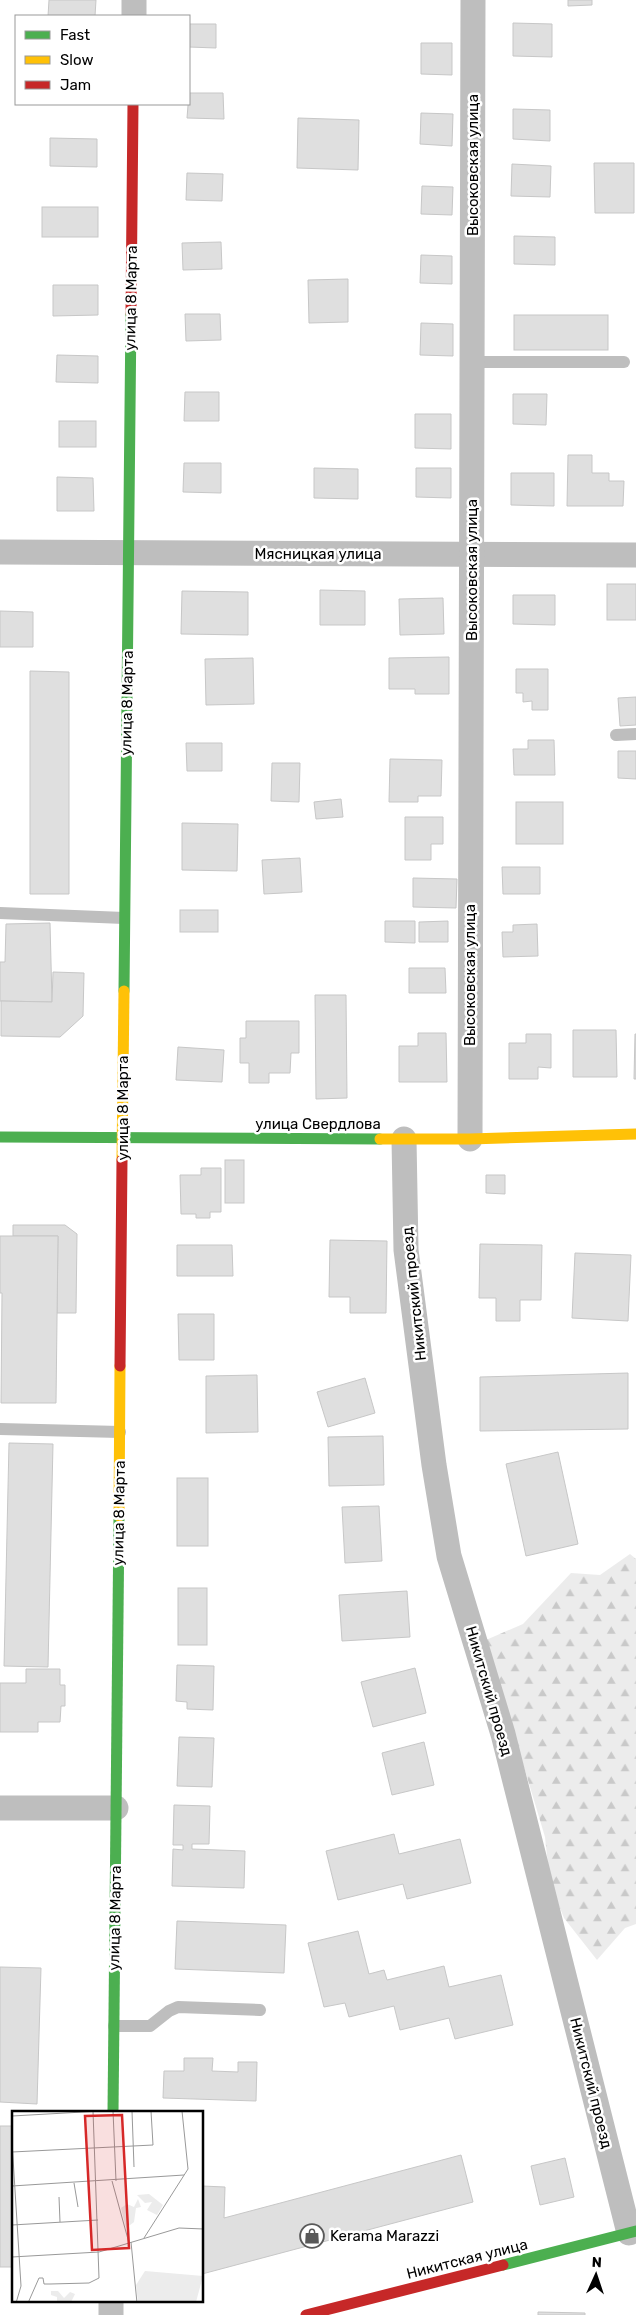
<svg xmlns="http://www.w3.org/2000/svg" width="636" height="2315" font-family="Rubik,sans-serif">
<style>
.forest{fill:url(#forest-firs)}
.building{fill:#dfdfdf;stroke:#c7c7c7}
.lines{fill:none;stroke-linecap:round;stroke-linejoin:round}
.lane{stroke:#bebebe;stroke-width:12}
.street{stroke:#bebebe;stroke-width:25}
.fast{stroke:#4caf50;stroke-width:11}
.slow{stroke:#ffc107;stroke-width:11}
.jam{stroke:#c62828;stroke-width:11}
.labels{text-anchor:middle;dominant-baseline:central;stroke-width:5;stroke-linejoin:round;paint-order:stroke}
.street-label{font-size:15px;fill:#000;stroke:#fff}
.poi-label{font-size:15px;fill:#000;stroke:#fff;text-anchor:start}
.inset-road{fill:none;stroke:#999;stroke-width:1}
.view{fill:#d62828;fill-opacity:0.15;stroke:#d62828;stroke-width:2.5}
.inset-edge{fill:none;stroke:#000;stroke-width:2.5}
</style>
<defs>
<pattern id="forest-firs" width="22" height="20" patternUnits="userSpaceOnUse" patternTransform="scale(1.25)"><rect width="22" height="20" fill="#ececec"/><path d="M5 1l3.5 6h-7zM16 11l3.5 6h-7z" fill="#c9c9c9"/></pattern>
</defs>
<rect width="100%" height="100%" fill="#fff"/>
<path class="forest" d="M630,1554L636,1559V1924L625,1928L597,1960L564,1918L550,1883L545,1837L486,1640L523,1624L571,1573L600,1575Z"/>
<g class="building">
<path d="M49,0H96L95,16H48Z"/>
<path d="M568,0H592V5L568,6Z"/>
<path d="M513,23L552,24V57L513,56Z"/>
<path d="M189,24H216V48L189,47Z"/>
<path d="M421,43H452V75L421,74Z"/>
<path d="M189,93H223L224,119L187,118Z"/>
<path d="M513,109L550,110V141L513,139Z"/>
<path d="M421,113L453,114L452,146L420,144Z"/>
<path d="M298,118L359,120L358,170L297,168Z"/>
<path d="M50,138L97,139V167L50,166Z"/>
<path d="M594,163H634V213H595Z"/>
<path d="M512,164L551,166L550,197L511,196Z"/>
<path d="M187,173L223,174L222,201L186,200Z"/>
<path d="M422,186L453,187L452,215L421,214Z"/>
<rect x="42" y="207" width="56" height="30"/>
<path d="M514,236L555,237V265L514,264Z"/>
<path d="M221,242L222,269L183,270L182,243Z"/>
<path d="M421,255L452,256V284L420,283Z"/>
<path d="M348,279V322L309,323L308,280Z"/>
<path d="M53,285H98V315L53,316Z"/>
<path d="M185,314H220L221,340L186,341Z"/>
<rect x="514" y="315" width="94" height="35"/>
<path d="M421,323L453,324V356L420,355Z"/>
<path d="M57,355L98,356V383L56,382Z"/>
<path d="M185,392H219V421H184Z"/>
<path d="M513,394H547L546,425L513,424Z"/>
<path d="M415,414H451V449L415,448Z"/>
<rect x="59" y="421" width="37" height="26"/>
<path d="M568,455H592V473H609V481H624L623,506H567Z"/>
<path d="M184,463H221V493L183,492Z"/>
<path d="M314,468L358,469V499L314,498Z"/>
<path d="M416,468H451V498L416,497Z"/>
<path d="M511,473H554V506L511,505Z"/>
<path d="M57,477L93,478L94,511H57Z"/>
<rect x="607" y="584" width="29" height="36"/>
<path d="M320,590L365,591V625H320Z"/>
<path d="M182,591L248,592V635L181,634Z"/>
<path d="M513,595H555V625L513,624Z"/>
<path d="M443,598L444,634L400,635L399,599Z"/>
<path d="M0,611L33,612V647H0Z"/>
<path d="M449,657V694H415V689H389V658Z"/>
<path d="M253,658L254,704L206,705L205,659Z"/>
<path d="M516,669H548V710H532V701L523,702V693H516Z"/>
<path d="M30,671L69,672V894H30Z"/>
<path d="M636,697V725L620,726L618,698Z"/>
<path d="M528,740H554L555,775H514L513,749H528Z"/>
<path d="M186,743H222V771H187Z"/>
<path d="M618,751H636V779L618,778Z"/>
<path d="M390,759L442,760L441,796H418V802H389Z"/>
<path d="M272,763H300L299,802L271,801Z"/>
<path d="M341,799L343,817L316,819L314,802Z"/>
<rect x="516" y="802" width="47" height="42"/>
<path d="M405,817H443V844H431V860H405Z"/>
<path d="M182,823L238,824L237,871L182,870Z"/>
<path d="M300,858L302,892L264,894L262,860Z"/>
<path d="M502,867H540V894H503Z"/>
<path d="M413,878L457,879L456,908L413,907Z"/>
<rect x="180" y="910" width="38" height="22"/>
<path d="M385,921H415V943L385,942Z"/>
<path d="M448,921V942H419V922Z"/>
<path d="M50,923L52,1002L0,1001V962H5L6,924Z"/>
<path d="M537,924L538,956L503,957L502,932H513V925Z"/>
<path d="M409,968H445L446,993H409Z"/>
<path d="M53,972L84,973L83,1016L60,1037L1,1036V1001L52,1002Z"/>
<path d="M315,995H346L347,1098L316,1099Z"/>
<path d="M246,1021H299V1053H291L290,1073H269V1083H249V1063H240V1038H246Z"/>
<path d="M573,1030H616L617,1077H573Z"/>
<path d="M418,1033H446L447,1082H399V1046H418Z"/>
<path d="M526,1034H551V1068L538,1067V1079H509V1043H526Z"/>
<path d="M635,1034H636V1079H634Z"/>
<path d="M178,1047L224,1050L222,1082L176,1080Z"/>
<rect x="225" y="1160" width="19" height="43"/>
<path d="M201,1168H221V1212H210V1218H196V1214H181L180,1175H201Z"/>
<path d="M486,1175H505V1194L486,1193Z"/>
<path d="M13,1225H65L77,1234L76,1313H57L58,1236H13Z"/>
<path d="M0,1236H58L56,1403H1L2,1293H0Z"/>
<path d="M330,1240L387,1241L386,1313H350V1297H329Z"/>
<path d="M480,1244L542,1245L541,1300H520V1321H496V1298H479Z"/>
<path d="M177,1245H232L233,1276H177Z"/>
<path d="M575,1253L631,1255L628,1321L572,1318Z"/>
<path d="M178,1314H214V1360H179Z"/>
<path d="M628,1373V1429L480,1431V1377Z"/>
<path d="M257,1375L258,1432L206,1433V1376Z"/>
<path d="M365,1378L375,1413L328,1427L317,1392Z"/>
<path d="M383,1436L384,1485L329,1486L328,1437Z"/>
<path d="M9,1443L53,1444L48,1667L4,1666Z"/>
<path d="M558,1452L578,1544L526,1556L506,1464Z"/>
<rect x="177" y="1478" width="31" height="68"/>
<path d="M379,1506L382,1561L345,1563L342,1507Z"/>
<rect x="178" y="1588" width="29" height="57"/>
<path d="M407,1591L410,1637L342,1641L339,1595Z"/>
<path d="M177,1665L214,1666L213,1710L187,1709V1702L176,1701Z"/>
<path d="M415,1668L426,1713L373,1727L361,1682Z"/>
<path d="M26,1669H60V1685H65V1706H61L60,1722H38V1732H0V1683H26Z"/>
<path d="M179,1737L214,1738L212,1787L177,1786Z"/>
<path d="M424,1742L434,1785L392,1795L382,1753Z"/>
<path d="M174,1805L210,1806L209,1844H192V1849L245,1851L244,1888L172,1886L173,1849L183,1850V1845H173Z"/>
<path d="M394,1834L399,1854L460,1839L471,1883L407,1899L403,1884L338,1900L326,1851Z"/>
<path d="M177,1921L286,1925L284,1973L175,1969Z"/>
<path d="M358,1931L369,1974L384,1970L387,1980L444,1966L449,1987L501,1975L513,2025L455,2039L449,2018L400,2030L394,2006L349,2017L345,2003L324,2007L308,1943Z"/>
<path d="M0,1967L41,1968L37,2104L0,2102Z"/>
<path d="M184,2058H213L212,2071L238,2072V2062H257L256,2101L163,2098L164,2071H184Z"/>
<rect x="0" y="2126" width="14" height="141"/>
<path d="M461,2155L473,2202L202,2274V2186L225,2187L224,2218Z"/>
<path d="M565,2158L574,2197L540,2205L531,2166Z"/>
<path d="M538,2312L585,2313V2315H538Z"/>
</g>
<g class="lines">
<g class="lane">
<path d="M472,362H624"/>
<path d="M616,735L636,734"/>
<path d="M0,913L124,918"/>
<path d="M0,1429L120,1432"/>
<path d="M114,2026H150L169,2011L178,2007L260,2010"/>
</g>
<g class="street">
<path d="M134,16V0"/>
<path d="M0,552L636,555"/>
<path d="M404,1139L406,1250L434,1465L449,1556L503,1734L629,2233"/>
<path d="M470,1139L473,0"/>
<path d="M0,1808H116"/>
<path d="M111,2315V2301"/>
</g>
<g class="fast">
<path d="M124,991L131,313"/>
<path d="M0,1137L380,1139"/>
<path d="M113,2112L119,1516"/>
<path d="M503,2265L636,2231"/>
</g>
<g class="slow">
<path d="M380,1139H470L636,1134"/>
<path d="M122,1160L124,991"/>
<path d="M119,1516L120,1366"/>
</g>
<g class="jam">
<path d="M131,313L133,104"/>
<path d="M120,1366L122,1160"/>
<path d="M306,2315L503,2265"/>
</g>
</g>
<defs>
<g id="shop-ring" transform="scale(1.25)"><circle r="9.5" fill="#fff" stroke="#595959" stroke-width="1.5"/><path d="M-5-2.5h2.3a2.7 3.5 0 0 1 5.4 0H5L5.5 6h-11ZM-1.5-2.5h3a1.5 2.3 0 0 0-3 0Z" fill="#595959"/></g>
</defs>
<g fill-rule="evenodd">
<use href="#shop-ring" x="312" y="2236"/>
</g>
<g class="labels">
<g class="street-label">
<text transform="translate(473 165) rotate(-90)">Высоковская улица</text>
<text transform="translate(131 298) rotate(-89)">улица 8 Марта</text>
<text x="318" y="554">Мясницкая улица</text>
<text transform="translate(472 570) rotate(-90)">Высоковская улица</text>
<text transform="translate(127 703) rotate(-89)">улица 8 Марта</text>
<text transform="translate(470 975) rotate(-90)">Высоковская улица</text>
<text transform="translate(123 1108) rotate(-90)">улица 8 Марта</text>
<text x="318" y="1124">улица Свердлова</text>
<text transform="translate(414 1294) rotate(-96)">Никитский проезд</text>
<text transform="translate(119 1513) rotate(-89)">улица 8 Марта</text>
<text transform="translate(489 1691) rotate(74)">Никитский проезд</text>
<text transform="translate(115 1918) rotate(-89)">улица 8 Марта</text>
<text transform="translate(591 2083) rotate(76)">Никитский проезд</text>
<text transform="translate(467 2259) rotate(-14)">Никитская улица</text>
</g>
<g class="poi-label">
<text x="330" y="2236">Kerama Marazzi</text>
</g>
</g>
<g transform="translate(12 2111)">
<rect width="191" height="191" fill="#fff"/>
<path d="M137,83L151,94L145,104L135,99L140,91L133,92L125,84Z" fill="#ececec"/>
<path d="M126,88L129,96L124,97L122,111L114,117L109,97L115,93L122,96ZM133,160L191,165L184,191H126L124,174ZM39,180H46L52,187L58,181L63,183L59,191H45V186L39,184Z" fill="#ececec"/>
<path class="inset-road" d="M101,0L104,70M120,0L122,56M0,5L89,0M0,31L9,175L4,192M0,41L141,34L139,0M100,70L117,132M62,72L66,96M0,75L172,64M47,86L48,111M0,114L86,109M132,127L176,58L170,0M119,131L125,192M0,146L87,141L167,117L192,118M16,192L27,167H31L32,173H38L77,172L87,167L81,0"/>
<path class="view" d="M110,4L117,137L80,139L73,5Z"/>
<rect width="191" height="191" class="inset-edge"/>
</g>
<rect x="15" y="15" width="175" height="90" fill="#ffffff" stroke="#999999"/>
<rect x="25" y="31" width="25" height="8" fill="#4caf50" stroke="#999999"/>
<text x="60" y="40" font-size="15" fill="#000000">Fast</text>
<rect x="25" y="56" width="25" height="8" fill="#ffc107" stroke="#999999"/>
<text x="60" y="65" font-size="15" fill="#000000">Slow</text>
<rect x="25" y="81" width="25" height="8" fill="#c62828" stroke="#999999"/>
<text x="60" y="90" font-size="15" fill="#000000">Jam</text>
<g transform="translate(596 2275) rotate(3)" stroke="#ffffff" stroke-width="4" paint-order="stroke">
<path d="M0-4L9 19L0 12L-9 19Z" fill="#000000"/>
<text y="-8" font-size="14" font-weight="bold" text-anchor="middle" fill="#000000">N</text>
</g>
</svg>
